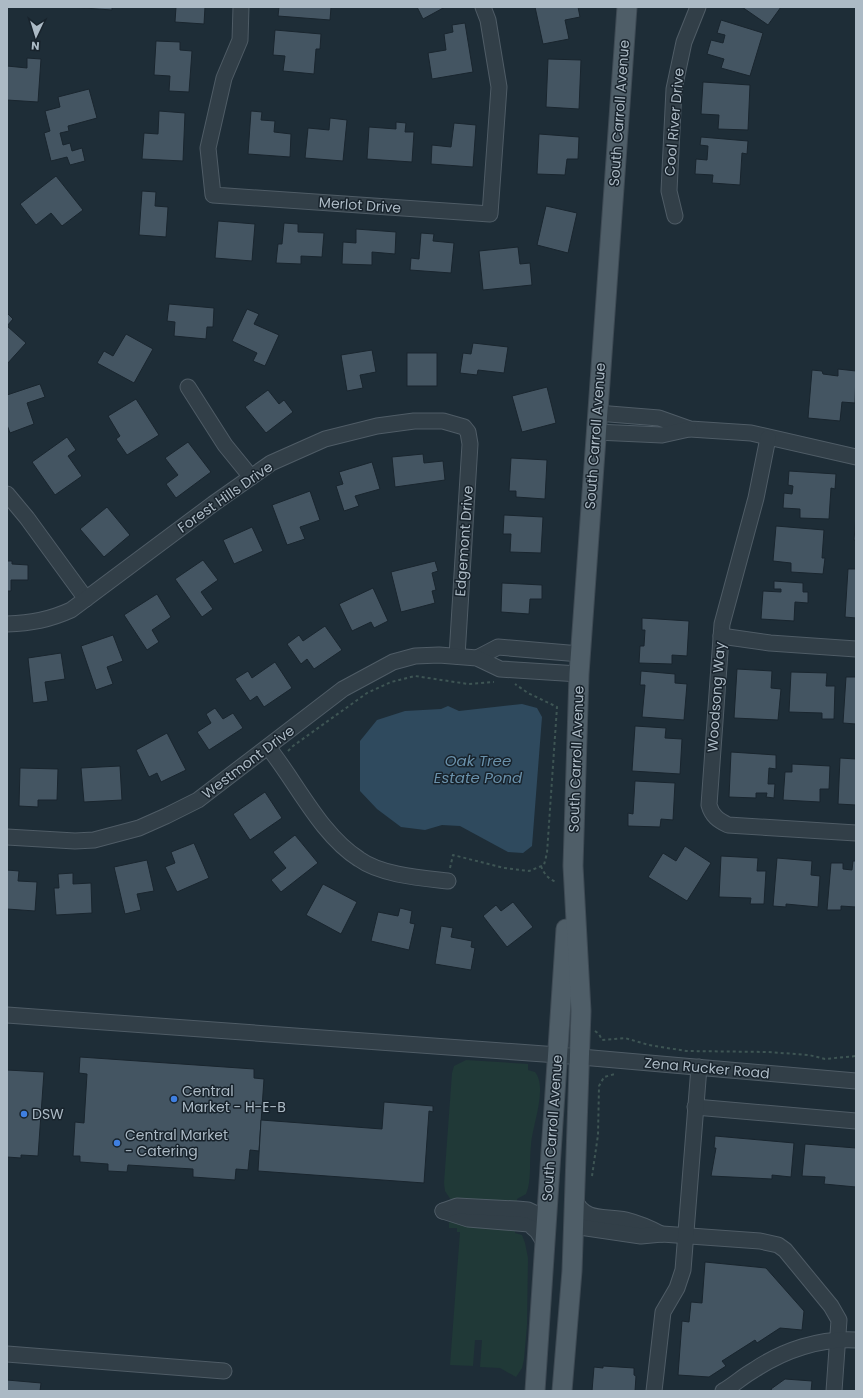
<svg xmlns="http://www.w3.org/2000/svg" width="863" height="1398" font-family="Poppins,sans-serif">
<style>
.green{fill:#203937}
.water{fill:#2f4a5e}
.building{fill:#445562;stroke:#19252e}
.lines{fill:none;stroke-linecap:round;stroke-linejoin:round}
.minor-casing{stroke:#4f5c66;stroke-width:17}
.major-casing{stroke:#3e4a54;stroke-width:21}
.path{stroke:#3e5554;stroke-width:2;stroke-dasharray:3 3;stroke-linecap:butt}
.minor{stroke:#323f48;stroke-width:15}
.major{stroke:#4f5e68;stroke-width:19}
.shop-dot{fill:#3f7fe0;stroke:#18232c;stroke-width:1.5}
.labels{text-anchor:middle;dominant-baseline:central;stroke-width:3;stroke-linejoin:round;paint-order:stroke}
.street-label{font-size:14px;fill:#acbac5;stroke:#18232c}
.poi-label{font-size:14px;fill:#acbac5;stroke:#18232c;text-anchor:start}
.water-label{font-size:15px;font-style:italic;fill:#6a91ab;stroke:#18232c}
</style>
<rect width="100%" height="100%" fill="#1e2d37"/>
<g class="green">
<path d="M466,1060L528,1064V1070L535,1072C548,1088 532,1126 531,1145C529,1160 532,1181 526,1194L517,1199V1204L451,1200L445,1191L444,1183L452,1073L454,1066Z"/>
<path d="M449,1222L515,1227V1233L522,1235L525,1243L528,1258L527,1325L524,1359L522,1368L516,1377L500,1368L480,1367L482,1340H475L473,1366L450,1365L460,1232H457V1228H449Z"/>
</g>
<path class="water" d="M522,704L537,708L542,717L532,846L523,853L508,852L460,826L442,825L425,830L401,827L377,809L360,791V741L377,720L405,711L441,709L448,706L459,711Z"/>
<g class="building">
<path d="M70,7H112V10Z"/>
<path d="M176,7H205L204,24L175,22Z"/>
<path d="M279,7H331L330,20L278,16Z"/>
<path d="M417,7H445L423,19Z"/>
<path d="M535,7H578L580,17L565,20L569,39L543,44Z"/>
<path d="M742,7H781L768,25Z"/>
<path d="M721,20L763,33L750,76L721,68L724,59L707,54L711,40L723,43L725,35L717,33Z"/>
<path d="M465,23L473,72L432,79L428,53L446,50L444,34L453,32L452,25Z"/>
<path d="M275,30L321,34L320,49H316L314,74L283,71L285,56L273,55Z"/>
<path d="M156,41L180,42V50L192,51L189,92L169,91L170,76L154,75Z"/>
<path d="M27,58L41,59L38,102L7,100V66L27,68Z"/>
<path d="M548,59L581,60L579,109L546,107Z"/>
<path d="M703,82L750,85L748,130L718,129L719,115L701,114Z"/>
<path d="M89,89L97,118L68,126L69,131L60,133L63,145L70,143L72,151L82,148L85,161L70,165L67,157L51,161L44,133L50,131L45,111L60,107L58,97Z"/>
<path d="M159,111L185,113L183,161L142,159L144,133L158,134Z"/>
<path d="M251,111L262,112L261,120L275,121L274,132L291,134L290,157L248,154Z"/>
<path d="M330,118L347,120L343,161L305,158L308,128L329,130Z"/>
<path d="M396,122L406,123L405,132H414L412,162L367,159L369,127L396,129Z"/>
<path d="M454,123L476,125L473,167L431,164L432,145L451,147Z"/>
<path d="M539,134L579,137L578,159H567L565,175L537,174Z"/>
<path d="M701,137L748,141L747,154L742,153L740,185L712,183L713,175L695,174L696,159L707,160L708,146L700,145Z"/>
<path d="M56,176L83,210L62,226L51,213L36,225L20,204Z"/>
<path d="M142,191L156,192L155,206L168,207L166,237L139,235Z"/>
<path d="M546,206L577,213L568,253L537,245Z"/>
<path d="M218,221L255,224L252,261L215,258Z"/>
<path d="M284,223L298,224V232L324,233L322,257L301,256V264L276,263L278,244H282Z"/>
<path d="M356,229L396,232L395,254L372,252V265L342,264L343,242L356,243Z"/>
<path d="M421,233L434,234L433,241L454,243L451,273L410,270L411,258L419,259Z"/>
<path d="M518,247L520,264L530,263L532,285L483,290L479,251Z"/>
<path d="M169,304L214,308L213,327H207L206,339L174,336L175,322L167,321Z"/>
<path d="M247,309L259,314L254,324L279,335L265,366L253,361L257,353L232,341Z"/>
<path d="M7,313L13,319L7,326Z"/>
<path d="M7,326L26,343L7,364Z"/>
<path d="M126,334L153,349L134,383L97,363L104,351L113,356Z"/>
<path d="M473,343L508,347L504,373L478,370L477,375L460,373L463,353L471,354Z"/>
<path d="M372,350L376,372L360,375L363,388L347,391L341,355Z"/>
<rect x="407" y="353" width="30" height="33"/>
<path d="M838,369L856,371L855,403L842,402L840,421L808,418L812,370L822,371L823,374L838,376Z"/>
<path d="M40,384L45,397L27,403L34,424L10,433L7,425V395Z"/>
<path d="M547,387L556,423L522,432L512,396Z"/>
<path d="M268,390L279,404L284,400L293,412L266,433L245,407Z"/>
<path d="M136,399L159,435L127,455L116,439L120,436L108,416Z"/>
<path d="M67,437L76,450L68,456L82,476L55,495L32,462Z"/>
<path d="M188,442L211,472L176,498L166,484L178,475L165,458Z"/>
<path d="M423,454L424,463L443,461L445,480L395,487L392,457Z"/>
<path d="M511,458L547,460L545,499L516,497V491H509Z"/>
<path d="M372,462L380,489L355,496L359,506L344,511L336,486L343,484L339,472Z"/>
<path d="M789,471L836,474L835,489L831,488L829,519L800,518V509L783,508L784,493L792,494L793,486L788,485Z"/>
<path d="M310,491L320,520L300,527L305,539L287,545L272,505Z"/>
<path d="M107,507L130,535L104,557L80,529Z"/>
<path d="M504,515L543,517L541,553L510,552L511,534H503Z"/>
<path d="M856,516V540H854Z"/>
<path d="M776,526L824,530L822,558H825L823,574L791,572V563L773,561Z"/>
<path d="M252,527L263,551L234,564L223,540Z"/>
<path d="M203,560L218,580L201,592L213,609L202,617L175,579Z"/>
<path d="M7,561H12V564L28,565V580H11V591H7Z"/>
<path d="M435,561L438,571L432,573L436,590L432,591L435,603L401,612L391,572Z"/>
<path d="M848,569H856V618L845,617Z"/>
<path d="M774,581L803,583V592H808V603L795,602L794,621L761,619L763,591L781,592V589H774Z"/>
<path d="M502,583L542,585V599H530L529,614L501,612Z"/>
<path d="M373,588L388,621L374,628L371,622L352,631L339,604Z"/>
<path d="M157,594L171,617L152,630L159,642L147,650L124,615Z"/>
<path d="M642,618L689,621L687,656L672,655V664L639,663L640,646H644L645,630H642Z"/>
<path d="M325,626L342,650L314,669L307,659L301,664L287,644L299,635L303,641Z"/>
<path d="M113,635L123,661L107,667L113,684L96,690L81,646Z"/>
<path d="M61,653L65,679L45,682L48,701L33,703L28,658Z"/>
<path d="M275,662L292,688L264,707L257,696L250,701L235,679L248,671L252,678Z"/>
<path d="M737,669L772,671L771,688L781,689L778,720L734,718Z"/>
<path d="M641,671L675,674V683L687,684L684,720L642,717L645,685H640Z"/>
<path d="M791,672L827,673L826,686H835L834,719H822V713L789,712Z"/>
<path d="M846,677H856V724L843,723Z"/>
<path d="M215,708L223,719L233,713L243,728L209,750L197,732L211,723L206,714Z"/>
<path d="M635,726L666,728L665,738L682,739L680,774L632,771Z"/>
<path d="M167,733L186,770L161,782L157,773L149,777L136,750Z"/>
<path d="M731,752L776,755V769L769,768L768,784H775L774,798L766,797L767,793H756V798L729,797Z"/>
<path d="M840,758L856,759V805L838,804Z"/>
<path d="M792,764L830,766L829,789H820V802L783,800L785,772H792Z"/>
<path d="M120,766L122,800L84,802L81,768Z"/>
<path d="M20,768L58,769L57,800H38V807L19,806Z"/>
<path d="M635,781L675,783L673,820L661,819L660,827L628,826V813L633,814Z"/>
<path d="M265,792L282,818L250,840L233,814Z"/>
<path d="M295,835L318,863L281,892L271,880L286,868L273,852Z"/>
<path d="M194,843L209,878L177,892L165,867L175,863L171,852Z"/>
<path d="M685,846L711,863L687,901L648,877L663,853L676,861Z"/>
<path d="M721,856L758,858L757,871H766L764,904H750L751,898L719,897Z"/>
<path d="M777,858L812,861L811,875L820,876L818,907L786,904V907L773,906Z"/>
<path d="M147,860L154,891L137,894L141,910L125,914L114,867Z"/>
<path d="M853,861H856V907L841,906V910H827L831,863H843V869L852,870Z"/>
<path d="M7,870L19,871L18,881L37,882L35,911L7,909Z"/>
<path d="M73,873V884L91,883L92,913L56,915L54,888H59L58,874Z"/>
<path d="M323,884L357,902L341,934L306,915Z"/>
<path d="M513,902L533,927L507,947L483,916L496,905L501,911Z"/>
<path d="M400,908L412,911L410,923L415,924L409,950L371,941L378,912L398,916Z"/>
<path d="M441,926L453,928L451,937L472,941L471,947L475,948L471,970L435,964Z"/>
<path d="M80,1057L254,1069V1078L264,1079L259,1151L250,1150L248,1170L236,1169L235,1180L193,1177V1169L128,1165L127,1172L108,1171V1164L80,1162V1156H73L75,1122L84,1123L87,1074L79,1073Z"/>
<path d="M7,1070L44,1072L38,1156L21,1155V1158L7,1157Z"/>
<path d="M384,1102L433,1106V1112L429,1111L424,1183L258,1171L261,1120L382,1129Z"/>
<path d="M715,1136L794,1143L791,1177L772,1175V1179L711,1176L716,1148H714Z"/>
<path d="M805,1144L856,1148V1187L824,1184L825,1177L802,1176Z"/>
<path d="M705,1262L766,1268L804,1311L802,1330L780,1328L757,1343L755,1340L722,1361L726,1366L709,1377L678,1375L682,1321L689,1322L691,1302L702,1303Z"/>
<path d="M603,1366L634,1368V1375L636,1376L635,1391H592L594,1367L603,1368Z"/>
<path d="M785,1379L812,1381L811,1391H772L771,1389Z"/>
<path d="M7,1380L41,1383L40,1391H7Z"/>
</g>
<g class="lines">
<g class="minor-casing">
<g id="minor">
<path d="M241,7L240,40L224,78L208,148L213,195L490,214L499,87L488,20L483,7"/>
<path d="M675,216L669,191L674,89L684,42L698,7"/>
<path d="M188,387L225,445L251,477"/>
<path d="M597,413L659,418L690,429L751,433L856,457"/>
<path d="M596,432L662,435L689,429"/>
<path d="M768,438L756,498L722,624L709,805C712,816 718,820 728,825L856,833"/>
<path d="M7,494L27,518L86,599"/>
<path d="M7,624C31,623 49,620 71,610L213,504L271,463L325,439L377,426L414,421H443L464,427L468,432L470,444L457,656"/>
<path d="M721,636L770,643L856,649"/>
<path d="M477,658L498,647L580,654"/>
<path d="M268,747C297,783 320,834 359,859C381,875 421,878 448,881"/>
<path d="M7,837L75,841L94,840L139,828L166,816L198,800L343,689L393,662L415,656L439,655L477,658L500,669L579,674"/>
<path d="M7,1015L558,1055L856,1081"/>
<path d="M695,1107L856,1121"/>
<path d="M574,1199C586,1223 604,1215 626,1220C638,1223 650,1228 661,1234"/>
<path d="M443,1211L468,1219L529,1224L537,1231L544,1242"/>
<path d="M443,1211L457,1206L517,1209L528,1210L545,1218"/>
<path d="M573,1226L641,1236L662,1234L760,1241L778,1245L785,1250L831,1306L839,1320L834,1391"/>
<path d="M7,1354L224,1371"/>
<path d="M654,1391L663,1312L677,1288L683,1270L699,1067"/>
<path d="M723,1391C734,1385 743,1376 754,1370C784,1350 820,1338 856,1340"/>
</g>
</g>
<g class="major-casing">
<g id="major">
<path d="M535,1391L566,929"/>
<path d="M562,1391L572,1271L581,1011L573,866L579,674L627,7"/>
</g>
</g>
<g class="path">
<path d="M288,751L293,746L367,693L391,682L415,676L468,684L494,682"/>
<path d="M541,866C544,874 549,880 557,882"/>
<path d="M450,868L453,855L504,868L529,871L544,865L547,853L557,707L528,693L515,684"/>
<path d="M595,1031L599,1034L602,1040L625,1038L649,1045L686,1051L768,1052L809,1055L825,1059L856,1056"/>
<path d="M592,1176L598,1135L599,1086L604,1077L615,1074"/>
</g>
<use href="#minor" class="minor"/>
<use href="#major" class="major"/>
</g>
<g class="shop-dot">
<circle cx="174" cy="1099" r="4"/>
<circle cx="24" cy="1114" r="4"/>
<circle cx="117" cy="1143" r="4"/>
</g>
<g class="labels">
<g class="street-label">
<text transform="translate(619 113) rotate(-86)">South Carroll Avenue</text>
<text transform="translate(674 122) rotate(-85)">Cool River Drive</text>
<text transform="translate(360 205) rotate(4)">Merlot Drive</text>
<text transform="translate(595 436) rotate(-86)">South Carroll Avenue</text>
<text transform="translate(225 497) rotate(-35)">Forest Hills Drive</text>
<text transform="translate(464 541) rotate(-86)">Edgemont Drive</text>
<text transform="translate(716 697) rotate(-86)">Woodsong Way</text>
<text transform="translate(576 759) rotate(-88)">South Carroll Avenue</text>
<text transform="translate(248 762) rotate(-37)">Westmont Drive</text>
<text transform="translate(707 1068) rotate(5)">Zena Rucker Road</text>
<text transform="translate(552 1128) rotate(-86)">South Carroll Avenue</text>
</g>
<g class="poi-label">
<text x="182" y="1091">Central<tspan x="182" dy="16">Market - H-E-B</tspan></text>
<text x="32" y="1114">DSW</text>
<text x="125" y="1135">Central Market<tspan x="125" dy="16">- Catering</tspan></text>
</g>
<g class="water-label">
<text x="478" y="760">Oak Tree<tspan x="478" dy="17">Estate Pond</tspan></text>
</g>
</g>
<rect width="863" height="1398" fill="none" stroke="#acbac5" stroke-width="16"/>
<g transform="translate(36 36) rotate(184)" stroke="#18232c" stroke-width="3" paint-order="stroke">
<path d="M0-3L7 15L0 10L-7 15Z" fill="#acbac5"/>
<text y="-6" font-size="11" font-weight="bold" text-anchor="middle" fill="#acbac5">N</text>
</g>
</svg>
